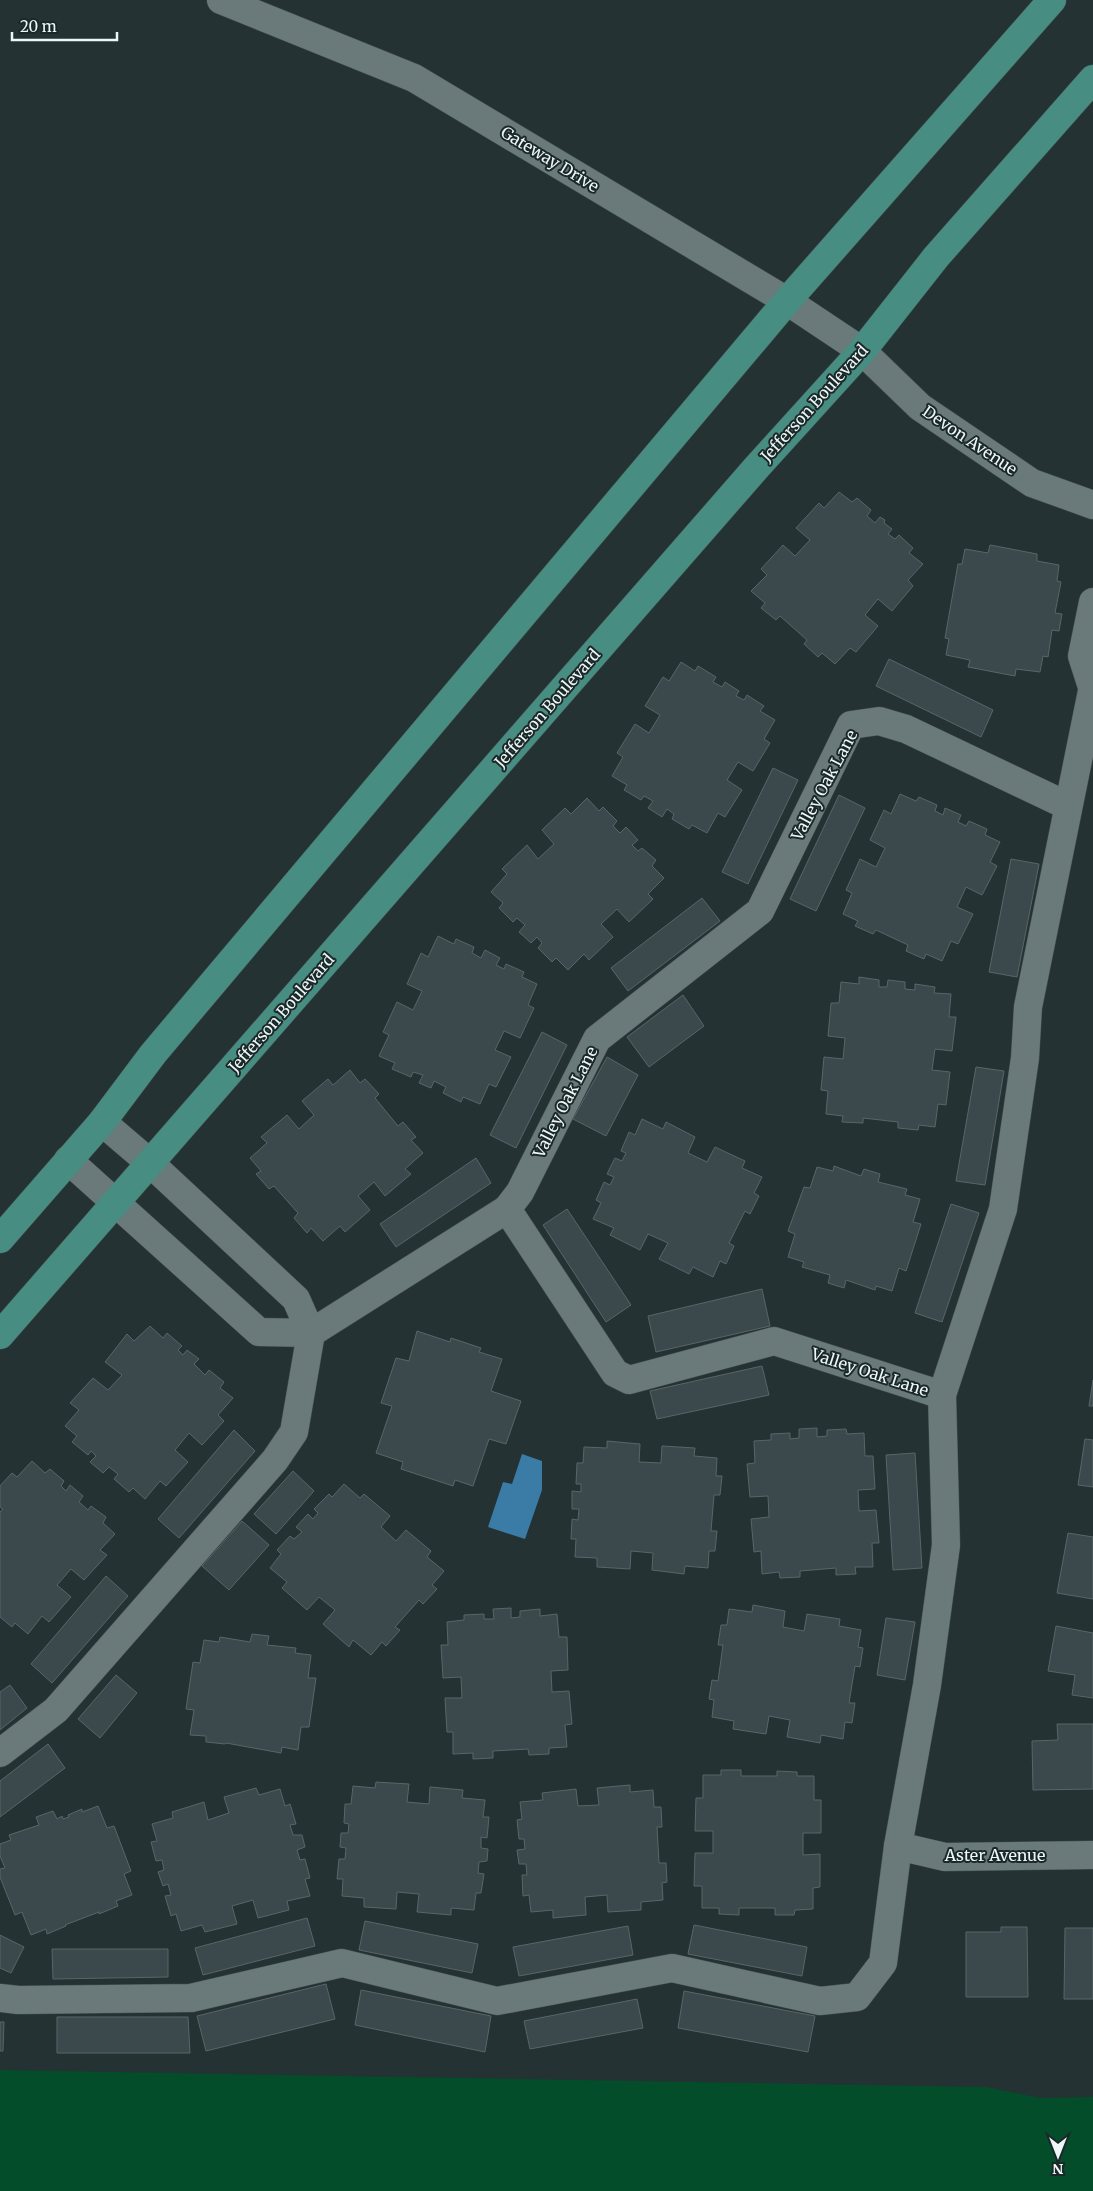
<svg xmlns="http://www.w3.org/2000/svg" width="1093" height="2191" font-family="Merriweather,serif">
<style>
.green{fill:#034d2a}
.water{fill:#3a7ca6}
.building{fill:#3b484c;stroke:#58666a}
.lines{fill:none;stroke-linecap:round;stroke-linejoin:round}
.minor-casing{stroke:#434f4f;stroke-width:29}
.major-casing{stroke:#434f4f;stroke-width:29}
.minor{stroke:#6a7979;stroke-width:28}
.major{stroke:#488d81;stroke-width:28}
.labels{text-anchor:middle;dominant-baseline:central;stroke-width:4;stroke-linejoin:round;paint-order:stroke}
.street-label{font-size:16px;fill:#eef7f7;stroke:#1b2829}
</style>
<rect width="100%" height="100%" fill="#253233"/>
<path class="green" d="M0,2070L986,2087L1040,2098L1093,2097V2191H0Z"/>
<path class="water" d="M522,1454L542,1461V1490L525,1539L488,1527L503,1482L512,1484Z"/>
<g class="building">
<path d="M839,492L852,502L857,498L871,510L867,516L875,523L880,517L885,520L884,523L892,529L888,534L895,539L899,535L913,548L909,553L923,564L908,580L913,586L892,611L878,599L865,615L878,626L856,652L850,648L835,664L822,653L818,657L804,644L807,640L780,616L776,620L761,608L765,603L751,591L767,575L761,569L783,545L795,556L810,540L796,528L819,503L824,508Z"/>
<path d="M990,545L1037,554V561L1059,565L1057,581L1061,582L1055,613L1062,614L1059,631L1052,630L1048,657L1043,656L1040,672L1016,669L1015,676L968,667L970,660L946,655L949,639L945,638L958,564H962L965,549L988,553Z"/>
<path d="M889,659L993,710L981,737L876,686Z"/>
<path d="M681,662L695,671L698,666L716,677L713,682L722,687L725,682L739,691L736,696L744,700L747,695L764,706L760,711L775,720L764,739L770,743L753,771L738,762L727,780L742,790L725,817L718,813L707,833L692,825L689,829L672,819L674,814L667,809L662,817L648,808L653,801L644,796L641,800L624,790L627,785L612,776L623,757L617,753L635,724L649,733L660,715L645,706L663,677L669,681Z"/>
<path d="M773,768L798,780L748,884L722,872Z"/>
<path d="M900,794L916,801L919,797L937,805L935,811L943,815L945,808L961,815L958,822L966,826L969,821L987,829L985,835L1000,842L990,862L997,866L982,895L966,887L957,907L973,914L958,944L951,941L942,961L926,954L924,959L906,951L908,945L876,930L873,934L855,926L858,921L843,914L852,893L846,890L860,859L876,867L885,848L870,840L884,810L891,814Z"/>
<path d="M839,795L865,808L816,911L790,899Z"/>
<path d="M587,798L599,811L603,807L617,821L613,826L620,833L626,827L638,840L632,845L638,851L642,848L656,860L652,866L664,878L648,894L653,899L629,922L617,909L601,924L613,937L589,960L584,954L568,970L556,958L552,962L538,948L542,943L537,937L531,943L519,932L525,925L517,918L513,922L499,908L503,903L491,892L507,874L502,869L527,845L538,859L554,844L542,830L565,808L571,814Z"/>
<path d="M1011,859L1039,864L1017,977L989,972Z"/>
<path d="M702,898L720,921L628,991L611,968Z"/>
<path d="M438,936L454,944L456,939L474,947L472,953L481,958L485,950L500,958L496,965L504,969L506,964L524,972L522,977L537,984L528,1005L534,1008L520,1038L504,1031L495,1050L511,1057L496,1087L489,1084L480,1104L463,1097L461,1102L443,1093L446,1087L434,1081L431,1088L419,1083L423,1075L413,1072L411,1077L392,1069L395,1063L379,1056L389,1035L383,1032L397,1002L413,1010L422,991L407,984L421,953L428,957Z"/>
<path d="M859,977L879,980V987H887L888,980L905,982V989L915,990V984L935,987L934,993L951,994L949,1017H956L952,1051L935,1049L932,1070L950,1072L946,1105L938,1104L935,1127L919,1125L918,1130L898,1128V1122L863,1118V1123L842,1122L843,1116L826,1114L828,1091L821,1090L824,1057L843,1059L845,1038L828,1036L831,1003H839L841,982L859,984Z"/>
<path d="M683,995L704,1026L649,1067L627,1037Z"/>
<path d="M542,1032L567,1045L516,1148L490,1135Z"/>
<path d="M607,1057L638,1075L606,1136L573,1119Z"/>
<path d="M976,1067L1004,1071L985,1185L956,1181Z"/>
<path d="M350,1070L360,1083L365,1079L379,1094L375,1098L398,1126L403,1122L416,1137L411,1140L423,1153L405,1169L411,1174L385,1196L374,1182L358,1196L370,1210L345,1232L340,1226L323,1241L311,1228L307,1233L294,1218L298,1213L274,1186L269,1189L256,1174L261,1171L250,1158L267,1143L261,1137L287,1115L299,1129L314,1115L302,1101L328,1079L333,1085Z"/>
<path d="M642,1119L663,1129L666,1122L695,1137L688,1153L707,1162L715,1147L745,1161L742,1168L762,1177L754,1193L759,1196L750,1214L745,1211L729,1243L734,1246L726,1264L720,1261L713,1277L693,1267L689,1274L659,1259L668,1243L648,1234L640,1250L610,1235L614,1228L593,1219L601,1203L596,1200L604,1182L610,1185L614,1177L607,1174L615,1158L622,1161L626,1153L621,1151L629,1132L635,1135Z"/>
<path d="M476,1158L491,1183L396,1247L380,1224Z"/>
<path d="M834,1166L861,1176L864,1169L880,1174L878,1182L907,1189L905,1195L920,1199L913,1222L921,1224L906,1271L899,1268L892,1291L876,1286L875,1290L846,1280L844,1288L828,1283L830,1275L802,1267L804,1262L788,1257L795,1234L788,1231L804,1187L810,1188L817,1167L833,1171Z"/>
<path d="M951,1204L979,1213L942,1322L915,1313Z"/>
<path d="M567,1209L631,1305L606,1322L543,1225Z"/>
<path d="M762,1289L770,1326L656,1352L648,1316Z"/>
<path d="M150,1326L163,1338L167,1333L182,1346L178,1350L183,1355L187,1350L199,1359L194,1364L205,1375L209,1370L224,1382L220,1388L233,1398L218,1415L224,1421L202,1445L189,1433L175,1450L188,1462L166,1486L160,1481L145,1499L133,1488L129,1492L114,1479L118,1474L109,1467L103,1473L90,1462L96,1456L91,1451L88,1455L72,1442L77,1436L65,1426L79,1410L70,1403L93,1378L108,1390L122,1375L105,1362L127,1334L134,1341Z"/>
<path d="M417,1331L450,1342L451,1338L481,1348L479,1352L502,1359L491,1391L521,1401L506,1444L489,1439L473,1486L455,1480L453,1486L401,1469L403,1462L376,1453L392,1406L381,1403L396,1358L409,1361Z"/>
<path d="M762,1366L769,1395L657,1419L650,1391Z"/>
<path d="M1093,1380V1406H1089Z"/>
<path d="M817,1428V1437L827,1436V1430L846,1429L847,1434L864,1433L865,1456H873L875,1489L858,1490L859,1511L876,1510L879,1543H872L873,1567H855L856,1574L836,1575V1568L800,1571V1577L780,1578L779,1572L762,1574L761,1551L754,1552L751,1519L769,1517L768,1496L750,1497L747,1464L755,1463L754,1441L771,1440V1434L790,1433V1439L799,1438V1429Z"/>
<path d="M234,1430L255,1451L179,1538L158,1519Z"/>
<path d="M1085,1439L1093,1440V1487L1078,1485Z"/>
<path d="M607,1441L640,1444L639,1462L661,1463L662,1446L695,1448L694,1456L717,1458L716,1476H722L720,1495H714L711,1531H717L715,1551H709L708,1568L685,1566L684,1574L652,1570L653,1553L631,1551L630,1569L597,1567V1558L575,1557L576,1539H571L572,1519L578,1520L579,1509H572V1491L581,1492V1484H576L577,1463H583L584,1447L607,1448Z"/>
<path d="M915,1453L922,1568L893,1570L886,1455Z"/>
<path d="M32,1461L45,1473L50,1469L64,1481L61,1486L66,1491L70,1485L83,1496L79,1502L88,1510L91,1506L106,1517L103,1523L115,1534L100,1550L107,1555L84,1580L71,1569L57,1585L71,1597L49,1622L42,1616L28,1634L15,1623L12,1627L0,1617V1512L3,1509L0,1507V1486L12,1473L17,1477Z"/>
<path d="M293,1471L314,1491L276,1534L254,1514Z"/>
<path d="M344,1484L360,1498L364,1494L390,1516L381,1527L396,1541L406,1530L431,1551L427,1557L444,1571L432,1585L437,1589L423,1604L419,1600L395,1627L400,1630L386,1646L382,1642L371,1655L353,1640L349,1647L323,1624L335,1610L319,1597L307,1610L282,1588L287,1582L270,1568L281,1554L277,1550L290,1536L294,1539L302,1532L296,1527L308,1514L313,1519L318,1513L314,1509L329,1494L332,1497Z"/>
<path d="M242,1521L269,1545L229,1590L202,1566Z"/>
<path d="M1068,1533L1093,1537V1599L1057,1593Z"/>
<path d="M106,1576L128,1596L52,1683L31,1664Z"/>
<path d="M753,1605L785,1611L783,1627L804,1631L807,1614L840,1619L839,1626L861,1630L858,1647L863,1648L860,1667L855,1666L849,1703H855L852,1723L845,1722L843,1739L821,1735L820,1743L787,1737L790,1720L769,1716L766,1734L733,1729L734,1721L712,1717L714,1700L709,1699L712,1680L718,1681L723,1645H718L721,1625H727L729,1609L752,1612Z"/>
<path d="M511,1608V1618L520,1617V1611L540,1609V1616L557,1614L559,1637H567L568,1670L551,1671L552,1692L569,1691L572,1724L565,1725L567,1747L549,1748V1754L529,1755L528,1749L493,1751V1758L473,1759V1753L453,1754V1732H447L445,1698H462L461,1677L443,1678L441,1645H448L447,1622L464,1620V1615L484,1614V1619H494L493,1609Z"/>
<path d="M886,1618L915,1622L905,1680L877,1675Z"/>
<path d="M1056,1626L1093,1633V1698L1072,1695L1075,1675L1048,1671Z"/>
<path d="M252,1634L269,1636L267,1645L296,1648L295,1653L311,1655L308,1678H316L309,1727H301L298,1750L282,1747L281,1753L226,1743L225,1744L206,1742V1736L190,1735L194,1710L186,1709L193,1662L200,1663L204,1640L219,1642L220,1637L250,1642Z"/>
<path d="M116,1675L137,1693L100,1738L78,1719Z"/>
<path d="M10,1685L27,1708L0,1730V1692Z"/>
<path d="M1057,1724H1093V1789L1033,1790L1032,1741L1058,1740Z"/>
<path d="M48,1744L65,1768L0,1817V1781Z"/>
<path d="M721,1770H741V1776H777V1771L797,1772V1776H814V1800H821V1833H803V1855L820,1854V1887L813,1888V1909L795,1910L794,1915H775V1908H739V1915L719,1914V1908H702V1886H694L695,1853H713V1831H695L696,1798H703V1775H721Z"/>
<path d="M376,1782L409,1784L407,1802L429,1804L430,1787L463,1790L462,1798L485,1800L483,1817H489L487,1838L481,1837V1848L488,1849L487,1861L479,1862L478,1873L484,1874L481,1893H476L474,1910L451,1908V1915L417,1912L419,1894L397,1892L396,1909L364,1907V1898L342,1896L343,1879H337L339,1859H345L346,1848L340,1847L341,1833H348L349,1824L344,1823L345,1804H351L353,1786L375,1788Z"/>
<path d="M630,1785V1792L653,1790L654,1807H661L662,1827H657L659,1863H666L667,1882L662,1883L663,1900L641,1902V1910L608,1912L607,1895L585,1897L586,1915L553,1918V1910L531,1912L529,1895L523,1896L522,1875H527L526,1864H519L517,1850L525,1849L524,1839H519L517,1820L522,1819L520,1802L543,1800L542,1793L576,1789L578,1806L599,1805L597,1788Z"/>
<path d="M256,1788L259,1795L280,1789L285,1806L290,1804L296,1824L290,1825L293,1835H302L305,1847L297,1850L300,1860L305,1859L310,1878L305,1879L310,1896L287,1901L289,1910L258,1918L253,1900L232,1906L237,1924L205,1932L202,1925L181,1931L176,1914L171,1916L165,1896L171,1895L168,1884L163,1886L158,1872L164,1870L162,1860L156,1861L151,1842L157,1841L152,1824L173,1818L172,1812L204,1802L208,1820L229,1813L224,1797Z"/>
<path d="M98,1806L107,1828L114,1826L131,1871L124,1874L132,1895L116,1901L118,1906L99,1914V1912L65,1925L66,1926L47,1934L46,1929L31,1935L22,1912L15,1915L0,1877V1869L5,1868L0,1856V1844L11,1840L9,1835L39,1825L36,1817L53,1811L57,1819L62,1816L63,1819L69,1817L68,1815L82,1809V1812Z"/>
<path d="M307,1918L315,1946L203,1975L195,1948Z"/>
<path d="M365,1921L478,1944L472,1973L359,1950Z"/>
<path d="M694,1925L807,1947L802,1976L688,1954Z"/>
<path d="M628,1926L633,1955L519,1976L513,1947Z"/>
<path d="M1001,1927H1027L1028,1997H966V1932H1001Z"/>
<path d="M1065,1928H1093V1999H1064Z"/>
<path d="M0,1935L24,1947L11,1973L0,1968Z"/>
<path d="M52,1949H168V1977L53,1979Z"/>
<path d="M326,1984L335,2019L206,2051L197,2016Z"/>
<path d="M361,1990L491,2016L485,2052L355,2025Z"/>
<path d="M684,1991L815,2016L808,2052L678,2028Z"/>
<path d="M637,1999L643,2028L530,2049L524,2021Z"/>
<path d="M57,2017H188L190,2053H57Z"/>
<path d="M0,2022H4L3,2051H0Z"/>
</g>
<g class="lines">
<g class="minor-casing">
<g id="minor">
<path d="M221,0L414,78L787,301L862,351L920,407L1032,483L1093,505"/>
<path d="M1092,687L1082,656L1093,602"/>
<path d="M68,1160L259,1332L311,1333L296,1299L150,1163L102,1122"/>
<path d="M942,1395L774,1341L629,1380L615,1373L507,1209L520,1192L597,1039L760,911L851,725L879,721L906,729L1068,806"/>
<path d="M0,1753L56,1710L275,1460L294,1432L311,1333L507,1209"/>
<path d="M898,1846L945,1857L1093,1855"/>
<path d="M0,1998L18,2000L191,1998L342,1963L497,2001L672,1968L820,2001L857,1997L883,1963L898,1846L927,1685L946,1545L942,1395L1003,1209L1025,1058L1028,1007L1093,686"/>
</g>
</g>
<g class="major-casing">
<g id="major">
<path d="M0,1239L102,1122L153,1054L787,301L1052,0"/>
<path d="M0,1335L756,468L862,351L936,257L1093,79"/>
</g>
</g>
<use href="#minor" class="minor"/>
<use href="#major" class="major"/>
</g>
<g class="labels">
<g class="street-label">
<text transform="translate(550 159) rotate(31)">Gateway Drive</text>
<text transform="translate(814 403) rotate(-48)">Jefferson Boulevard</text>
<text transform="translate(970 440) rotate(34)">Devon Avenue</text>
<text transform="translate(547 708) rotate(-49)">Jefferson Boulevard</text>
<text transform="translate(824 785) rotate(-62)">Valley Oak Lane</text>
<text transform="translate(281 1013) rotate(-49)">Jefferson Boulevard</text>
<text transform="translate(565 1102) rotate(-63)">Valley Oak Lane</text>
<text transform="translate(870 1372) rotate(18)">Valley Oak Lane</text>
<text x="995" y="1855">Aster Avenue</text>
</g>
</g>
<g transform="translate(1058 2156) rotate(180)" stroke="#1b2829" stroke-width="4" paint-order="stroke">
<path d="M0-4L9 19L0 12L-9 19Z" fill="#eef7f7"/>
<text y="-8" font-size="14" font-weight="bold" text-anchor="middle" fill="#eef7f7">N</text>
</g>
<path d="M12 32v8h105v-8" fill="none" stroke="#eef7f7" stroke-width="2.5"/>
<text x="20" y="32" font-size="15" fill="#eef7f7" stroke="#1b2829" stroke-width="4" paint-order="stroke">20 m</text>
</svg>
